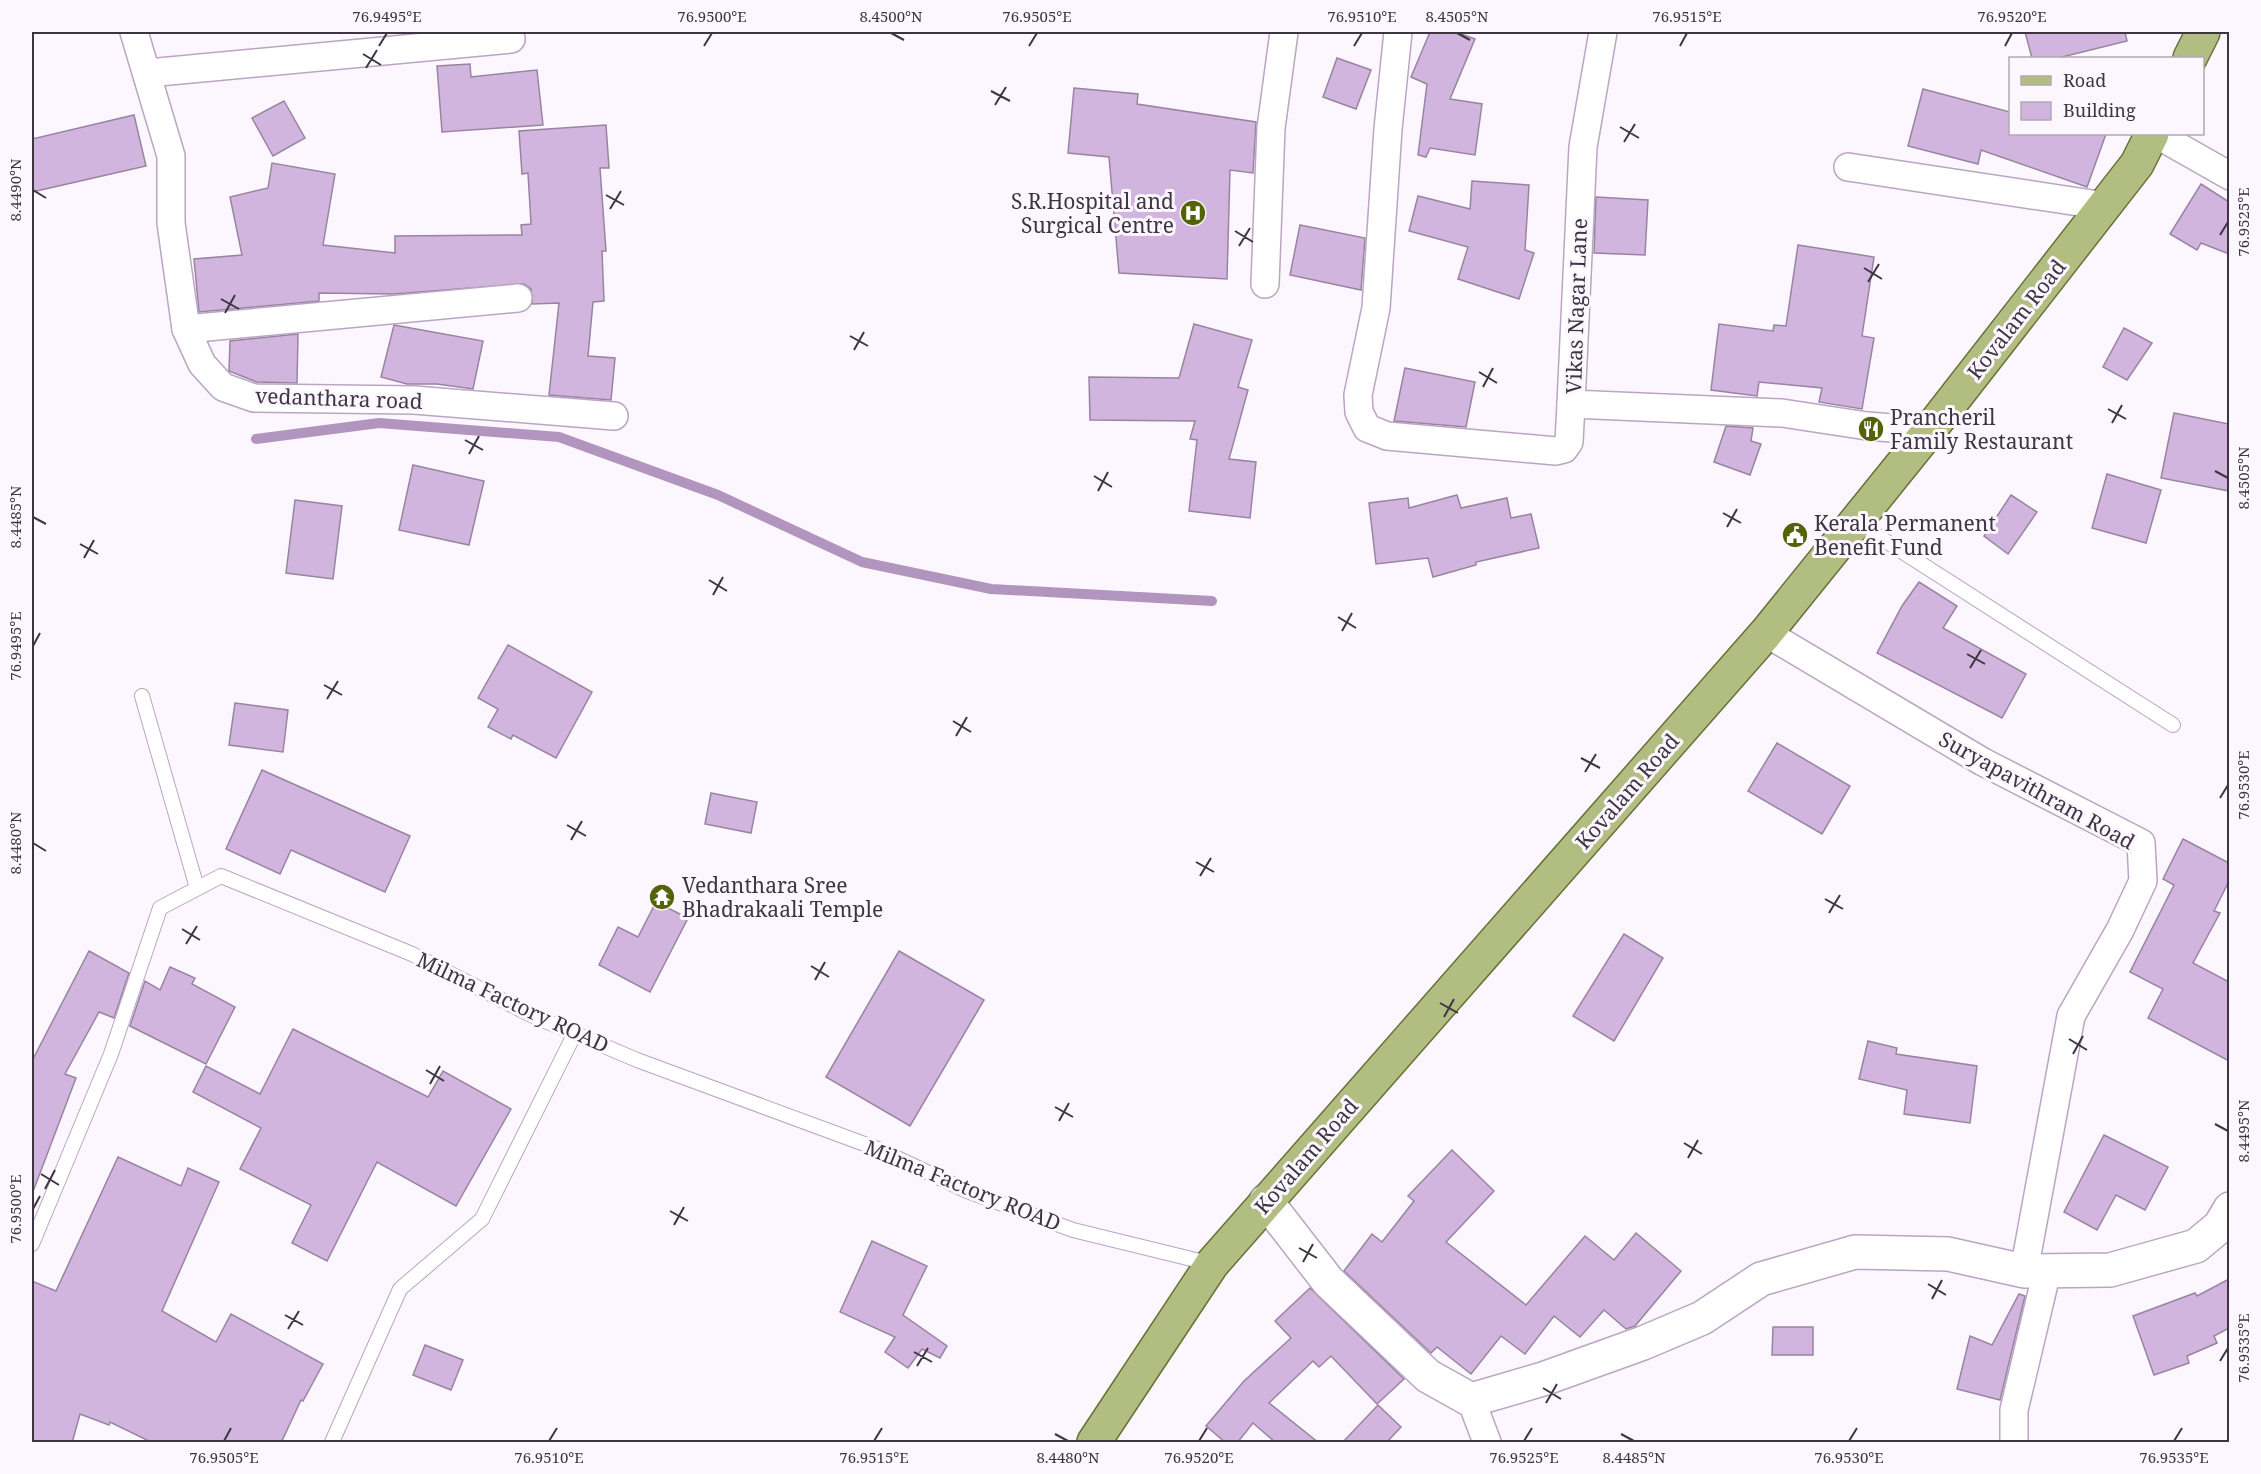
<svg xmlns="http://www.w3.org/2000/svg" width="2261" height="1474" font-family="'Noto Serif',serif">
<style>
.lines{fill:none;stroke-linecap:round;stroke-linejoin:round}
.stream{stroke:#b295be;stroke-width:10}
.building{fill:#d2b5df;stroke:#9884a1;stroke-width:1.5}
.service-casing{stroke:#baa5c3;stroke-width:16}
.minor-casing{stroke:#baa5c3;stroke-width:30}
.secondary-casing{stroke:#baa5c3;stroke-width:36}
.primary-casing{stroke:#687135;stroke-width:36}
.service{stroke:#fff;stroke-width:14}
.minor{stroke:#fff;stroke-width:27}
.secondary{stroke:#fff;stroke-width:33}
.primary{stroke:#b2bd82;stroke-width:33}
.ticks{fill:none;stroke:#3e3542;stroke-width:2}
.labels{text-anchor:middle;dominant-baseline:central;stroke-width:6;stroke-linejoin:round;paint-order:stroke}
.poi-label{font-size:21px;fill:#3e3542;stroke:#fcf7fe;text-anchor:start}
.street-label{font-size:21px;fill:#3e3542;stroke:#fcf7fe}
.neatline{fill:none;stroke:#3e3542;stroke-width:2}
.ticks-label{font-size:15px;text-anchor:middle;fill:#3e3542}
</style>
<rect width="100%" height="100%" fill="#fcf7fe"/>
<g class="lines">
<path class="stream" d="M256,439L379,423L559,437L718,495L862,562L991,589L1212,601"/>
</g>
<g class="building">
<path d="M1430,32H1456L1475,39L1450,99L1482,104L1475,155L1430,148L1426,157L1418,155L1427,84L1411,77Z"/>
<path d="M2025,32H2125L2127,41L2058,58H2032Z"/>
<path d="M1337,58L1371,70L1356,109L1323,97Z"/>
<path d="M470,64L471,77L537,70L543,125L442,132L437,66Z"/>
<path d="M1074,88L1138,94L1137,104L1256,122L1253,173L1230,170L1227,279L1119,273L1109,157L1068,153Z"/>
<path d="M1923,89L2010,112V134H2106L2087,187L1981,150L1978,164L1908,146Z"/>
<path d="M284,101L305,138L273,156L252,118Z"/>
<path d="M134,115L146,166L32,192V139Z"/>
<path d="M606,125L609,168H600L606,251H602L604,301L593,302L588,356L615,358L611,400L549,395L559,303L532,304L531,289L524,284L393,294L319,293V301L199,312L194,259L242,255L230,197L268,188L272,163L335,174L323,245L395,253V236L522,235L521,225L531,224L528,173L522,174L519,131Z"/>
<path d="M1472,181L1529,185L1525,250L1534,253L1519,299L1458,279L1468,247L1409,231L1418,196L1470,209Z"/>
<path d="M2201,184L2229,202V254L2201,243L2197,250L2170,234Z"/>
<path d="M1596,197L1648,200L1645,255L1594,253Z"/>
<path d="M1300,225L1365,238L1361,290L1290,275Z"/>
<path d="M1798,245L1874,257L1862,336L1874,338L1862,409L1819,402L1822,388L1759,382L1757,396L1711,390L1719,324L1773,331L1774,325L1786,326Z"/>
<path d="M1194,324L1252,340L1238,387L1248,390L1229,459L1256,462L1250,518L1189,511L1197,440L1190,439L1195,421L1090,420L1089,377L1179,378Z"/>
<path d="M394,325L483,341L473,389L437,384H407L381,377Z"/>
<path d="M2124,328L2152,343L2127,380L2103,367Z"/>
<path d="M298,334L297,383L257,382L229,371L230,341Z"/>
<path d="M1405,368L1475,382L1466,427L1394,421Z"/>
<path d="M2174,413L2229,424V491L2161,478Z"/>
<path d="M1726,426L1753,428L1751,441L1761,444L1750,475L1714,462Z"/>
<path d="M413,465L484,481L469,545L399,530Z"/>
<path d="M2107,474L2161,490L2146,543L2092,528Z"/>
<path d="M1457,495L1461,508L1507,498L1511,518L1531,514L1539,548L1476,562V565L1433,577L1428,558L1376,564L1369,503L1408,498L1409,508Z"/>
<path d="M2011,495L2037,512L2008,554L1984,536Z"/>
<path d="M295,500L342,506L333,579L286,573Z"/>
<path d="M1919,582L1957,606L1943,628L2026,674L2002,718L1877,653L1902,606Z"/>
<path d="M508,645L592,692L556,758L513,735L511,739L488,727L498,709L478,698Z"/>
<path d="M235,703L288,710L283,752L229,745Z"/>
<path d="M1777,743L1850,786L1822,834L1748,791Z"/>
<path d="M262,770L410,836L385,892L291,850L280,874L226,849Z"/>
<path d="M711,793L757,802L751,833L705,824Z"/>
<path d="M2183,839L2229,863V881L2214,911L2220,913L2193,963L2229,982V1061L2148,1018L2163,989L2130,972L2174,885L2163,879Z"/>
<path d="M656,902L688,918L650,992L599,965L618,927L638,937Z"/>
<path d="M1624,934L1663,958L1614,1041L1573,1016Z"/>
<path d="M89,951L129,973L114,1018L99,1012L65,1074L76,1078L34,1189L32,1188V1061Z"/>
<path d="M899,951L984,1000L910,1126L826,1077Z"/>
<path d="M170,967L195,978L192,984L235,1007L206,1064L130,1026L145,981L160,990Z"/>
<path d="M293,1029L428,1097L443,1071L511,1109L456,1206L377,1162L327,1261L292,1243L311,1205L240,1169L261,1128L193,1092L206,1066L260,1094Z"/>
<path d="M1868,1041L1897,1048L1896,1054L1977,1066L1970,1123L1904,1114L1907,1090L1859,1079Z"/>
<path d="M2104,1135L2168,1167L2145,1210L2116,1195L2097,1230L2064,1212Z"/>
<path d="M1452,1150L1494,1191L1446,1242L1526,1305L1585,1236L1614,1260L1636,1233L1681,1271L1635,1326L1626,1329L1604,1310L1580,1337L1554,1316L1525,1354L1501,1336L1471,1374L1437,1347L1431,1353L1344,1271L1372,1234L1382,1242L1414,1201L1408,1196Z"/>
<path d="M118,1157L181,1186L188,1168L219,1182L162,1311L216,1342L231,1314L323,1364L303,1401L301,1400L281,1443H153L110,1422L109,1425L80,1414L72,1443H32V1281L56,1291Z"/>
<path d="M872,1241L927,1266L903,1315L947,1346L940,1358L922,1349L908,1368L885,1352L895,1337L840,1312Z"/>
<path d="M2229,1279V1328L2214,1336L2217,1343L2187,1356L2189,1363L2154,1375L2133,1316L2195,1293L2197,1296Z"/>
<path d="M1310,1288L1404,1379L1377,1404L1331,1356L1319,1367L1313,1361L1269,1403L1319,1443H1276L1253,1423L1237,1443H1226L1206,1426L1244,1381L1291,1338L1275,1321Z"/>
<path d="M2019,1294L2025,1296L2000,1400L1957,1389L1970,1336L1992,1345Z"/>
<path d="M1773,1327H1813V1355H1772Z"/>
<path d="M425,1345L463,1360L451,1390L413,1375Z"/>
<path d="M1378,1405L1401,1427L1386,1443H1342Z"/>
</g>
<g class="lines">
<g class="service-casing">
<g id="service">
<path d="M1856,522L2173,725"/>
<path d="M142,696L197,888"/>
<path d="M32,1244L111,1054L160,908L221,876L412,954L531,1015L637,1060L878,1149L967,1191L1073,1230L1212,1264"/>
<path d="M332,1442L400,1289L482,1219L575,1033"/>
</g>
</g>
<g class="minor-casing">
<g id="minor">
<path d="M134,32L171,156V223L186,329L202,364L223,387L254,398L414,400L614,416"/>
<path d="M1398,32L1388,129L1376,308L1358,395L1359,412L1367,428L1387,436L1556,451L1564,449L1569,442L1571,404"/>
<path d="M1603,32L1583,147L1571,404L1782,413L1867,426L1929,431"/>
<path d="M148,73L511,39"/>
<path d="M2156,134L2230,176"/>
<path d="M1848,167L2105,206"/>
<path d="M1265,284L1271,128L1284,32"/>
<path d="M186,329L518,298"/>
<path d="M1766,633L1983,762L2141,843L2143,881L2120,930L2071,1016L2024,1271"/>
<path d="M1471,1400L1487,1442"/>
<path d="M2014,1442V1410L2047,1271"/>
</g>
</g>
<g class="secondary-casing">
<path id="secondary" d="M1266,1201L1328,1281L1428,1376L1471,1400L1543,1379L1643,1343L1702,1318L1761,1279L1855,1252L1948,1254L2024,1271L2110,1270L2196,1246L2220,1226L2230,1209"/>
</g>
<g class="primary-casing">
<g id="primary">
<path d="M2190,58L2203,32"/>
<path d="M1094,1442L1212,1264L1766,633L1929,431L2137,164L2152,134"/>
</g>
</g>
<use href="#service" class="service"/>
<use href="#minor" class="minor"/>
<use href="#secondary" class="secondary"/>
<use href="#primary" class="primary"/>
</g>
<path class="ticks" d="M891,33L904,40M1457,33L1470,40M379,46L387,33M704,46L712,33M1029,46L1037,33M1354,46L1362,33M1680,46L1687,33M2005,46L2012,33M363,54L381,65M366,68L377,50M991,91L1010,101M995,105L1006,87M1620,127L1639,138M1624,142L1635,124M33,190L46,198M606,195L624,205M610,209L621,191M1235,231L1253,242M2220,235L2228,222M1239,246L1250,228M1864,268L1882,279M1868,282L1879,264M221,299L239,309M225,313L235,295M850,336L868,346M854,350L864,332M1479,372L1497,383M1483,387L1493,368M2108,409L2126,419M2112,423L2122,405M465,440L483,450M469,454L479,436M2215,471L2228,478M1094,476L1112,487M1098,491L1108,472M1723,513L1741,523M33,517L46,524M1727,527L1737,509M80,544L98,554M84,558L94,540M709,580L727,591M713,595L723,577M1338,617L1356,628M1342,631L1352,613M33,646L40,633M1967,654L1985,664M1970,668L1981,650M324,685L342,695M327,699L338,681M953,721L971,732M956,736L967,717M1581,758L1600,768M1585,772L1596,754M2220,798L2228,785M567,825L586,836M571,840L582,821M33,843L46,851M1196,862L1214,872M1200,876L1211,858M1825,899L1843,909M1829,913L1840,895M182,929L200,940M186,944L197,926M811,966L829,977M815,980L825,962M1440,1003L1458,1013M1444,1017L1454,999M2069,1039L2087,1050M2073,1054L2083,1036M426,1070L444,1081M430,1084L440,1066M1055,1107L1073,1117M1059,1121L1069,1103M2215,1124L2228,1131M1684,1143L1702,1154M1688,1158L1698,1140M41,1174L59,1185M45,1189L55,1170M33,1209L40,1196M670,1211L688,1221M674,1225L684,1207M1299,1248L1317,1258M1303,1262L1313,1244M1928,1284L1946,1295M1932,1299L1942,1280M285,1315L303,1325M288,1329L299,1311M914,1352L932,1362M2220,1361L2228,1348M917,1366L928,1348M1543,1388L1561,1399M1546,1403L1557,1384M1055,1434L1068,1441M1621,1434L1634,1441M224,1441L231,1428M549,1441L557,1428M874,1441L882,1428M1199,1441L1207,1428M1524,1441L1532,1428M1849,1441L1857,1428M2174,1441L2182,1428"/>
<defs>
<g id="hospital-disc" transform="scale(1.35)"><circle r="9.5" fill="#546308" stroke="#fcf7fe"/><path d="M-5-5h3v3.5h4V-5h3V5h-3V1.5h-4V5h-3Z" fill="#fff"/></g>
<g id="restaurant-disc" transform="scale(1.35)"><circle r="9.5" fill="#546308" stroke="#fcf7fe"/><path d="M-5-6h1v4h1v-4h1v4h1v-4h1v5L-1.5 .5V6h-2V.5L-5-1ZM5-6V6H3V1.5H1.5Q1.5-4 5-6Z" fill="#fff"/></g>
<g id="civic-disc" transform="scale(1.35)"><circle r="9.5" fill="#546308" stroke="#fcf7fe"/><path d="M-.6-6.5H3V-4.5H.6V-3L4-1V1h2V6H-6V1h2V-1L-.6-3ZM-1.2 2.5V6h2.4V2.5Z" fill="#fff"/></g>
<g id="temple-disc" transform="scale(1.35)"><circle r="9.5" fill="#546308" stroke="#fcf7fe"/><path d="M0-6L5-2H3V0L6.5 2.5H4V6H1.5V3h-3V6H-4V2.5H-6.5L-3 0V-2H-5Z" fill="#fff"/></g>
</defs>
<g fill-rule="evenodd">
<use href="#hospital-disc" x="1193" y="213"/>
<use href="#restaurant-disc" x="1871" y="429"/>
<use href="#civic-disc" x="1795" y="535"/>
<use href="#temple-disc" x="662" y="897"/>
</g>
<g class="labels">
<g class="poi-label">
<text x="1174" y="201" text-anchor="end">S.R.Hospital and<tspan x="1174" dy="24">Surgical Centre</tspan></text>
<text x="1890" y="417">Prancheril<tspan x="1890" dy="24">Family Restaurant</tspan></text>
<text x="1814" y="523">Kerala Permanent<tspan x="1814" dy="24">Benefit Fund</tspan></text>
<text x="682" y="885">Vedanthara Sree<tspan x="682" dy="24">Bhadrakaali Temple</tspan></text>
</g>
<g class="street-label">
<text transform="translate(1576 306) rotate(-88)">Vikas Nagar Lane</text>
<text transform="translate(2016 319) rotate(-52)">Kovalam Road</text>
<text transform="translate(339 398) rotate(2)">vedanthara road</text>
<text transform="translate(2037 790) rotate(29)">Suryapavithram Road</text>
<text transform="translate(1627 791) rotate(-49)">Kovalam Road</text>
<text transform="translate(513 1002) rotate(25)">Milma Factory ROAD</text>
<text transform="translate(1306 1156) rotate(-49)">Kovalam Road</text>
<text transform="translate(963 1185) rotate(22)">Milma Factory ROAD</text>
</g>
</g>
<rect width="2261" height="1474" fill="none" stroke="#fcf7fe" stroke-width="66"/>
<rect x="2009" y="57" width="195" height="78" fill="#fcf7fe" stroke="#b0a9b3" stroke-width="1.5"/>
<rect x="2021" y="76" width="30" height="9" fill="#b2bd82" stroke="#b0a9b3" stroke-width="1.5"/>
<text x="2063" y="87" font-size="18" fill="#3e3542">Road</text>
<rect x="2021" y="102" width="30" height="18" fill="#d2b5df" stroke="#b0a9b3" stroke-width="1.5"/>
<text x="2063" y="117" font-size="18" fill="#3e3542">Building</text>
<rect x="33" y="33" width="2195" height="1408" class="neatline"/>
<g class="ticks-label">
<text x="387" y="22">76.9495°E</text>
<text x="712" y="22">76.9500°E</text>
<text x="891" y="22">8.4500°N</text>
<text x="1037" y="22">76.9505°E</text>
<text x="1362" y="22">76.9510°E</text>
<text x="1457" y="22">8.4505°N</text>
<text x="1687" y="22">76.9515°E</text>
<text x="2012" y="22">76.9520°E</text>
<text transform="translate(16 190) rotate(-90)" y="5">8.4490°N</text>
<text transform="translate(2244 222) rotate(-90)" y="5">76.9525°E</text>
<text transform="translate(2244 478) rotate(-90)" y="5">8.4505°N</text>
<text transform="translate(16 517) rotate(-90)" y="5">8.4485°N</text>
<text transform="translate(16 646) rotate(-90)" y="5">76.9495°E</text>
<text transform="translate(2244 785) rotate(-90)" y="5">76.9530°E</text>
<text transform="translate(16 843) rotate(-90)" y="5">8.4480°N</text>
<text transform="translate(2244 1131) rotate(-90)" y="5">8.4495°N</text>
<text transform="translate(16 1209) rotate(-90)" y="5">76.9500°E</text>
<text transform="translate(2244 1348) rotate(-90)" y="5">76.9535°E</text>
<text x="224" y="1463">76.9505°E</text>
<text x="549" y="1463">76.9510°E</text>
<text x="874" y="1463">76.9515°E</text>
<text x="1068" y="1463">8.4480°N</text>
<text x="1199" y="1463">76.9520°E</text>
<text x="1524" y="1463">76.9525°E</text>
<text x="1634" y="1463">8.4485°N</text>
<text x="1849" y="1463">76.9530°E</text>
<text x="2174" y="1463">76.9535°E</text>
</g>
</svg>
